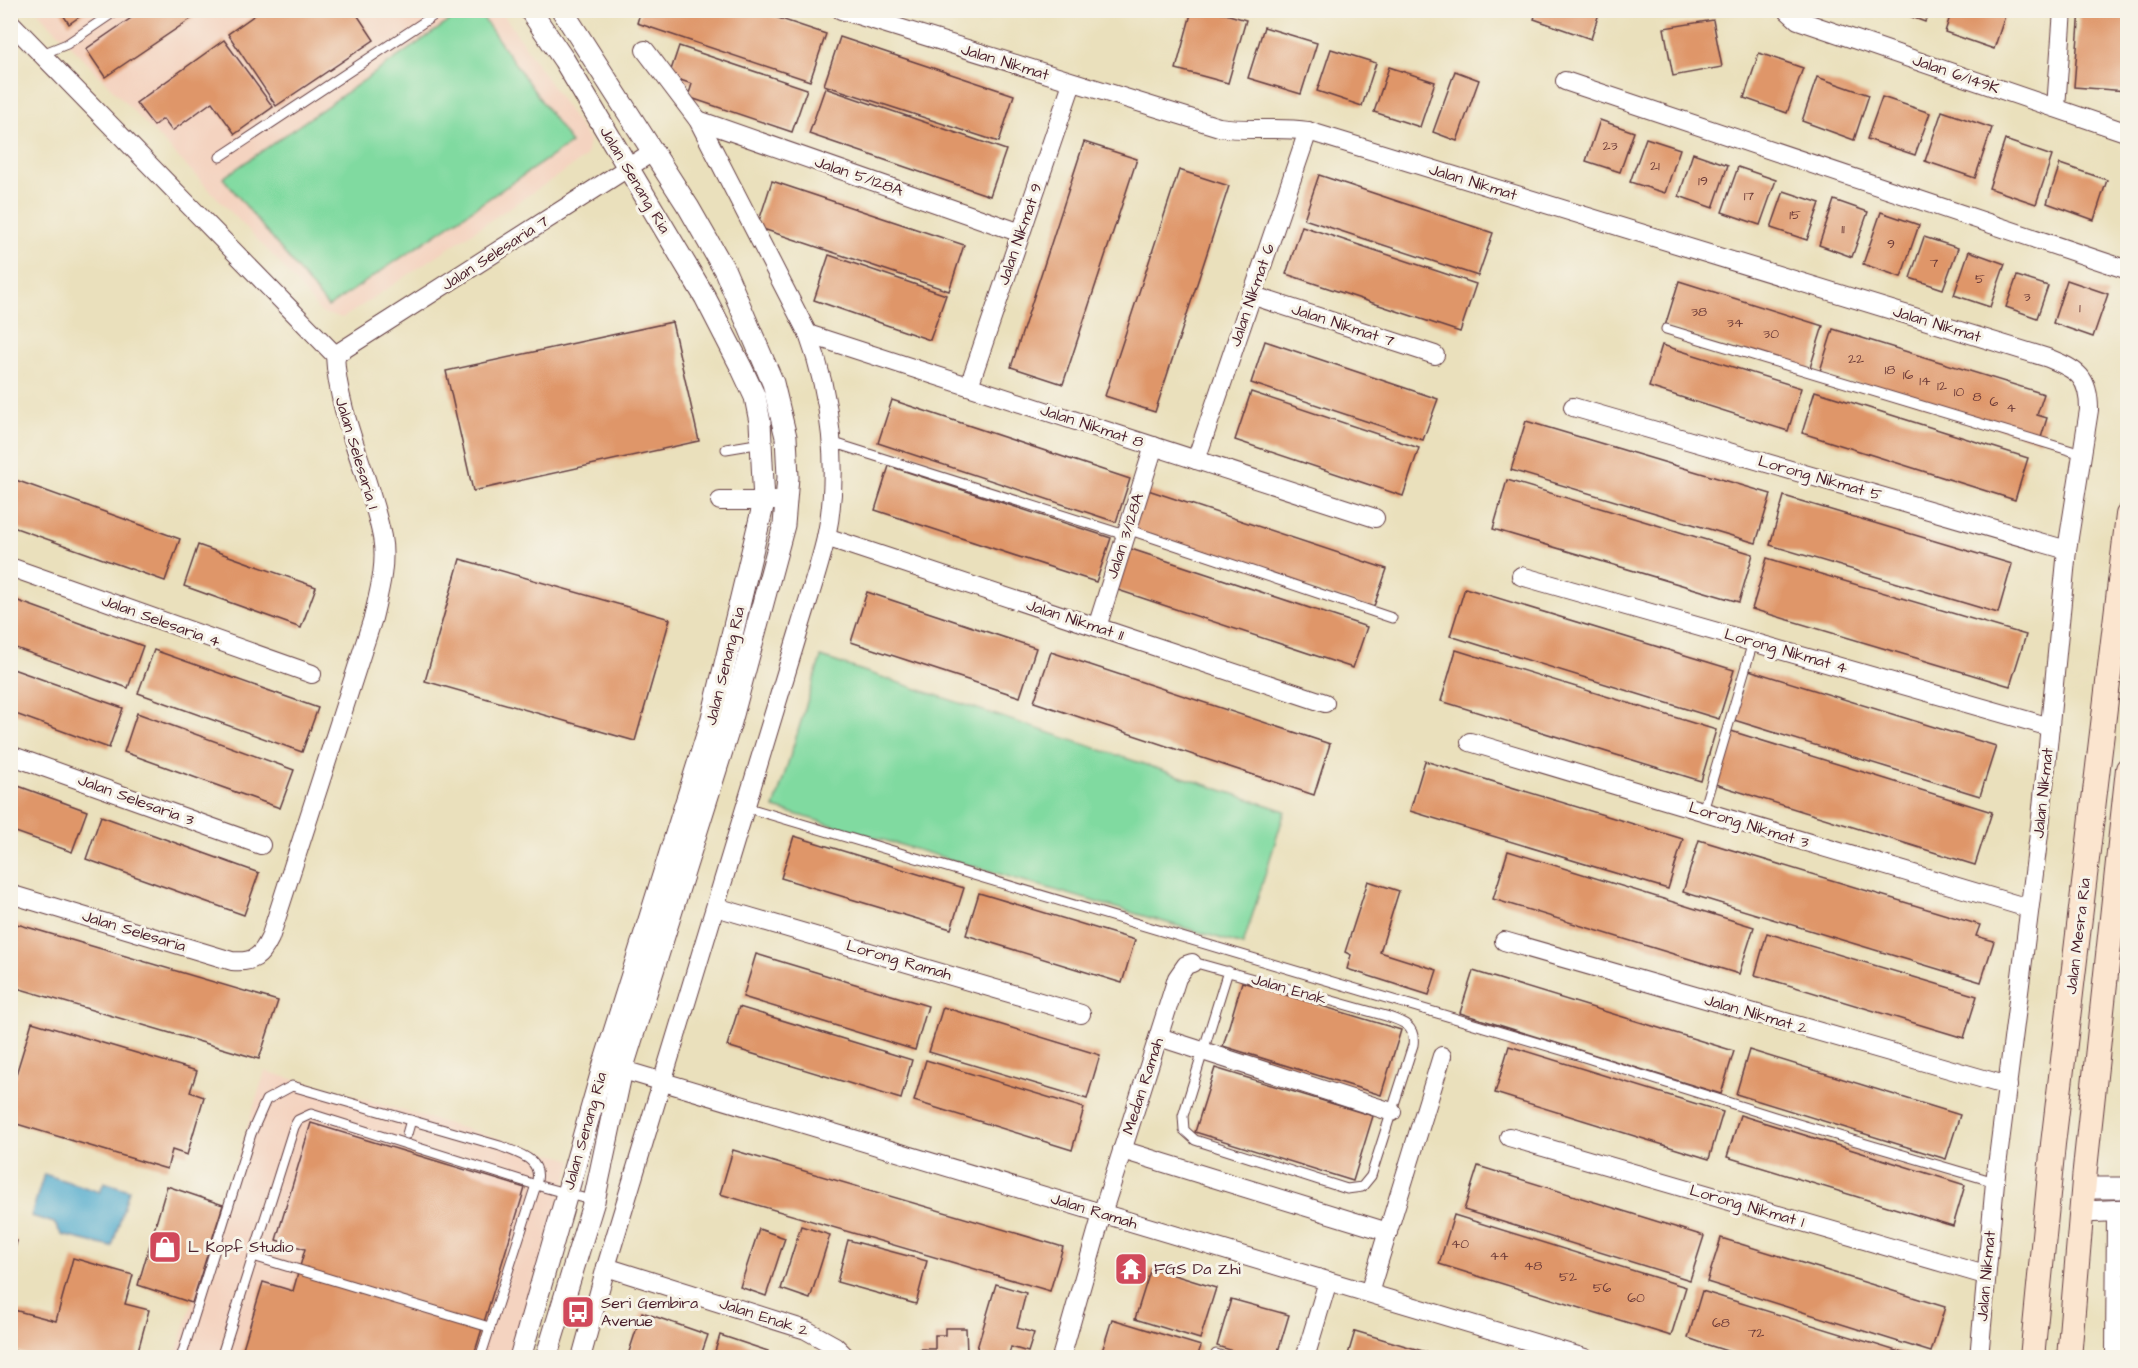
<svg xmlns="http://www.w3.org/2000/svg" width="2138" height="1368" font-family="'Architects Daughter',sans-serif">
<style>
.built{fill:#f4d3c0}
.green{fill:#80daa0;stroke:#657c66;stroke-width:1.5}
.water{fill:#50aacd;stroke:#4d647c;stroke-width:1.5}
.building{fill:#df9669}
.lines{fill:none;stroke-linecap:round;stroke-linejoin:round}
.service-casing{stroke:#623c41;stroke-width:11}
.minor-casing{stroke:#623c41;stroke-width:20}
.tertiary-casing{stroke:#623c41;stroke-width:23}
.secondary-casing{stroke:#623c41;stroke-width:26}
.service{stroke:#fff;stroke-width:9}
.minor{stroke:#fff;stroke-width:18}
.tertiary{stroke:#fff;stroke-width:21}
.secondary{stroke:#fbe5cf;stroke-width:24}
.labels{text-anchor:middle;dominant-baseline:central;stroke-width:6;stroke-linejoin:round;paint-order:stroke}
.number-label{font-size:14px;fill:#6f3d3a}
.street-label{font-size:16px;fill:#4a1f2b;stroke:#f7f3e8}
.poi-label{font-size:16px;fill:#4a1f2b;stroke:#f7f3e8;text-anchor:start}
</style>
<rect width="100%" height="100%" fill="#f7f3e8"/>
<filter id="ink" filterUnits="userSpaceOnUse"><feTurbulence type="fractalNoise" baseFrequency=".0167" numOctaves="2"/><feDisplacementMap in="SourceGraphic" scale="12" xChannelSelector="R" yChannelSelector="G"/><feConvolveMatrix kernelMatrix="1 2 1 2 8 2 1 2 1" color-interpolation-filters="sRGB"/></filter>
<filter id="wash" filterUnits="userSpaceOnUse"><feTurbulence type="fractalNoise" baseFrequency=".008" numOctaves="4" result="noise"/><feDisplacementMap in="SourceGraphic" scale="24" xChannelSelector="R" yChannelSelector="G"/><feGaussianBlur stdDeviation="1.35" result="paint"/><feColorMatrix in="noise" values="0 0 0 0 0 0 0 0 0 0 0 0 0 0 0 0 0 1.4 0 .05"/><feComposite in="paint" operator="in"/></filter>
<g filter="url(#wash)">
<rect width="100%" height="100%" fill="#eae0bc"/>
<g class="built">
<path d="M37,11H501L589,140L586,157L343,318L321,313L277,260Z"/>
<path d="M265,1071L573,1160L511,1357L175,1358Z"/>
</g>
<g class="green">
<path d="M464,11H478L571,143L328,307L223,178Z"/>
<path d="M821,657L1285,811L1243,945L774,808Z"/>
</g>
<path class="water" d="M44,1174L100,1192L104,1182L129,1190L112,1247L62,1235L54,1223L31,1216Z"/>
<g id="blocks">
<g class="building">
<path d="M60,10H89L69,24Z"/>
<path d="M143,10H204L105,77L86,49Z"/>
<path d="M262,10H354L374,40L276,106L228,34Z"/>
<path d="M641,10H754L826,34L810,81L637,23Z"/>
<path d="M1192,10H1212L1246,20L1228,83L1176,69Z"/>
<path d="M1537,10H1600L1591,39L1534,19Z"/>
<path d="M1893,10H1928L1925,22Z"/>
<path d="M1952,10H2007L1994,49L1945,32Z"/>
<path d="M2080,10H2127V91L2074,87Z"/>
<path d="M1713,20L1722,67L1673,76L1664,28Z"/>
<path d="M1264,27L1317,43L1301,94L1248,78Z"/>
<path d="M840,37L1014,95L999,142L824,85Z"/>
<path d="M224,40L273,107L235,134L212,102L172,131L163,119L154,126L136,103Z"/>
<path d="M679,46L807,89L792,132L688,97L692,84L669,76Z"/>
<path d="M1331,49L1376,63L1362,106L1317,91Z"/>
<path d="M1759,53L1803,68L1787,113L1744,98Z"/>
<path d="M1389,67L1435,82L1420,127L1374,112Z"/>
<path d="M1455,71L1479,80L1457,141L1433,132Z"/>
<path d="M1817,77L1869,95L1854,140L1802,121Z"/>
<path d="M825,88L1006,150L990,196L809,134Z"/>
<path d="M1882,97L1930,113L1915,155L1867,139Z"/>
<path d="M1942,111L1992,128L1975,178L1925,161Z"/>
<path d="M1600,120L1634,132L1620,172L1586,161Z"/>
<path d="M1646,138L1680,149L1665,193L1630,182Z"/>
<path d="M2005,140L2052,156L2036,204L1989,188Z"/>
<path d="M1084,142L1137,159L1063,384L1011,367Z"/>
<path d="M1693,153L1728,165L1713,208L1679,196Z"/>
<path d="M2060,164L2107,180L2094,220L2047,203Z"/>
<path d="M1738,167L1776,180L1760,225L1722,212Z"/>
<path d="M1179,170L1229,186L1155,412L1105,396Z"/>
<path d="M1319,175L1493,233L1478,276L1304,219Z"/>
<path d="M772,181L964,245L949,291L757,227Z"/>
<path d="M1784,191L1820,203L1807,240L1771,228Z"/>
<path d="M1834,200L1868,212L1852,257L1819,245Z"/>
<path d="M1881,212L1919,225L1901,277L1863,264Z"/>
<path d="M1302,226L1476,284L1460,332L1286,274Z"/>
<path d="M1924,237L1958,248L1943,289L1910,278Z"/>
<path d="M1969,251L2005,264L1990,307L1954,295Z"/>
<path d="M829,255L946,295L930,340L814,300Z"/>
<path d="M2017,276L2048,286L2037,318L2006,307Z"/>
<path d="M2067,280L2108,294L2093,337L2053,323Z"/>
<path d="M1679,281L1823,326L1809,371L1665,326Z"/>
<path d="M672,322L699,441L473,491L446,371Z"/>
<path d="M1833,329L2044,394L2037,415L2047,418L2040,441L1820,371Z"/>
<path d="M1265,341L1438,399L1423,440L1251,383Z"/>
<path d="M1662,345L1801,388L1788,431L1649,387Z"/>
<path d="M1815,391L2028,458L2015,500L1802,433Z"/>
<path d="M1251,392L1419,448L1403,496L1235,440Z"/>
<path d="M892,400L1130,479L1116,522L878,443Z"/>
<path d="M1526,421L1771,494L1756,543L1511,470Z"/>
<path d="M889,466L1111,538L1096,582L875,510Z"/>
<path d="M10,478L180,539L165,581L10,526Z"/>
<path d="M1507,480L1753,554L1739,602L1493,529Z"/>
<path d="M1145,489L1387,569L1373,609L1131,529Z"/>
<path d="M1784,496L2012,564L1998,613L1770,545Z"/>
<path d="M198,545L316,587L301,628L184,586Z"/>
<path d="M1125,547L1367,627L1353,668L1112,588Z"/>
<path d="M1767,558L2026,635L2010,686L1752,609Z"/>
<path d="M460,559L670,619L635,741L425,681Z"/>
<path d="M1465,588L1734,670L1719,719L1450,636Z"/>
<path d="M867,592L1036,648L1020,697L851,642Z"/>
<path d="M10,598L143,646L128,688L10,646Z"/>
<path d="M154,650L318,708L302,752L138,693Z"/>
<path d="M1456,650L1716,730L1701,781L1441,701Z"/>
<path d="M1051,652L1330,744L1314,795L1034,702Z"/>
<path d="M10,668L123,708L109,748L10,712Z"/>
<path d="M1749,670L1996,746L1980,796L1734,720Z"/>
<path d="M137,713L294,770L280,808L124,752Z"/>
<path d="M1731,731L1992,812L1975,865L1715,784Z"/>
<path d="M1425,761L1683,839L1668,889L1410,811Z"/>
<path d="M10,783L87,811L72,852L10,830Z"/>
<path d="M101,816L259,873L244,915L86,859Z"/>
<path d="M794,836L964,888L951,929L781,878Z"/>
<path d="M1699,840L1980,925L1976,936L1994,941L1981,982L1683,892Z"/>
<path d="M1508,851L1754,927L1739,974L1493,899Z"/>
<path d="M1368,881L1399,891L1380,952L1437,970L1429,995L1347,969L1351,955L1345,952Z"/>
<path d="M979,893L1135,940L1122,983L966,935Z"/>
<path d="M10,922L278,1001L259,1059L10,986Z"/>
<path d="M1767,933L1977,996L1964,1038L1755,975Z"/>
<path d="M756,954L928,1006L915,1050L743,997Z"/>
<path d="M1473,971L1734,1051L1721,1094L1460,1013Z"/>
<path d="M1242,982L1401,1030L1381,1095L1223,1046Z"/>
<path d="M739,1007L912,1060L901,1099L727,1046Z"/>
<path d="M943,1007L1100,1055L1087,1099L929,1052Z"/>
<path d="M32,1022L197,1071L190,1092L204,1097L187,1155L172,1150L167,1169L10,1122V1094Z"/>
<path d="M1509,1046L1723,1112L1709,1159L1495,1093Z"/>
<path d="M1749,1050L1960,1115L1946,1159L1736,1094Z"/>
<path d="M926,1060L1084,1108L1072,1150L914,1101Z"/>
<path d="M1215,1068L1373,1116L1353,1181L1195,1132Z"/>
<path d="M1740,1115L1965,1185L1953,1226L1727,1157Z"/>
<path d="M311,1123L525,1188L473,1358H240L263,1282L293,1291L305,1249L276,1240Z"/>
<path d="M733,1150L1063,1247L1050,1291L720,1194Z"/>
<path d="M1478,1166L1704,1236L1690,1280L1464,1210Z"/>
<path d="M167,1186L223,1205L192,1303L138,1285Z"/>
<path d="M1454,1215L1686,1287L1671,1336L1439,1264Z"/>
<path d="M801,1226L830,1235L810,1299L781,1289Z"/>
<path d="M759,1229L785,1238L766,1296L740,1287Z"/>
<path d="M1721,1238L1945,1307L1931,1352L1707,1282Z"/>
<path d="M10,1239L17,1241L11,1263H10Z"/>
<path d="M848,1240L927,1261L916,1304L837,1282Z"/>
<path d="M73,1258L133,1275L125,1304L149,1310L136,1358H39L10,1350V1309L56,1321Z"/>
<path d="M1151,1268L1216,1288L1200,1339L1135,1319Z"/>
<path d="M996,1284L1026,1293L1017,1328L1034,1333L1028,1352L1011,1347L1008,1358L975,1355Z"/>
<path d="M1702,1291L1916,1357V1358H1749L1705,1344L1688,1338Z"/>
<path d="M1231,1299L1289,1315L1276,1358H1257L1217,1346Z"/>
<path d="M642,1312L708,1335L700,1358H627Z"/>
<path d="M1112,1319L1201,1346L1197,1358H1100Z"/>
<path d="M945,1328H966L967,1353H960V1358H921L920,1349H935V1335H945Z"/>
<path d="M1355,1331L1443,1357V1358H1347Z"/>
<path d="M720,1335L768,1351L766,1358H713Z"/>
</g>
</g>
</g>
<g filter="url(#ink)">
<use href="#blocks" fill-opacity="0" stroke="#623c41" stroke-width="1.5"/>
<g class="lines">
<g class="service-casing">
<g id="service">
<path d="M42,54L67,44L117,10"/>
<path d="M220,157L442,10"/>
<path d="M1666,329L2082,454"/>
<path d="M831,442L1125,535"/>
<path d="M726,449L762,443"/>
<path d="M1127,529L1392,618"/>
<path d="M745,807L1568,1052L1778,1118L1995,1182"/>
<path d="M1703,811L1753,642"/>
<path d="M1192,963L1200,964L1386,1016C1401,1021 1416,1025 1413,1045L1371,1176L1362,1187L1347,1189L1195,1140L1184,1130L1183,1116L1228,971"/>
<path d="M407,1134L411,1120"/>
<path d="M253,1256L489,1327"/>
<path d="M1216,1354L1227,1358"/>
<path d="M181,1358L251,1134L266,1100L292,1086L500,1146C520,1154 544,1159 536,1185L594,1201"/>
<path d="M221,1358L294,1127L298,1120L311,1114L536,1185L480,1358"/>
</g>
</g>
<g class="minor-casing">
<g id="minor">
<path d="M841,10L1219,127C1249,132 1278,126 1308,131L2048,358C2078,370 2089,377 2089,410L2067,550L2041,818L1995,1182L1979,1358"/>
<path d="M1787,10L1798,20L2128,133"/>
<path d="M10,22L335,355C338,418 370,475 382,537C387,564 379,592 373,618L270,938C261,957 253,963 232,961L10,894"/>
<path d="M1565,81L2128,270"/>
<path d="M2056,108L2063,10"/>
<path d="M698,120L1021,233"/>
<path d="M1251,295L1435,355"/>
<path d="M808,334L1375,518"/>
<path d="M335,355L654,151"/>
<path d="M969,386L1072,83"/>
<path d="M1573,407L2067,550"/>
<path d="M1196,460L1308,131"/>
<path d="M720,501H777"/>
<path d="M826,537L1325,703"/>
<path d="M10,567L312,674"/>
<path d="M1521,576L2050,727"/>
<path d="M1097,627L1154,446"/>
<path d="M1470,742L2028,908"/>
<path d="M10,755L261,845"/>
<path d="M716,907L1081,1014"/>
<path d="M1504,941L2008,1086"/>
<path d="M1159,1037L1392,1112"/>
<path d="M610,1066L1585,1358"/>
<path d="M1509,1137L1985,1275"/>
<path d="M1122,1150L1388,1232"/>
<path d="M606,1267L806,1330L835,1346L847,1358"/>
<path d="M1369,1293L1442,1056"/>
<path d="M581,1358L606,1267L800,627C809,597 819,568 826,538C840,473 831,396 808,334L698,120L645,50"/>
<path d="M1061,1358L1102,1214L1177,978L1186,965L1192,963"/>
<path d="M1305,1358L1328,1281"/>
<path d="M2115,1358L2116,1211"/>
</g>
</g>
<g class="tertiary-casing">
<g id="tertiary">
<path d="M2084,1188H2128"/>
<path d="M2083,1212L2128,1210"/>
<path d="M520,1358L604,1064L711,722L764,502L760,422L755,397L741,367L705,297L564,60L530,10"/>
<path d="M546,1358L594,1201L622,1070L731,722L784,525L788,477L786,437L773,383L725,271L689,208L562,10"/>
</g>
</g>
<g class="secondary-casing">
<g id="secondary">
<path d="M2032,1358L2053,1144L2128,515"/>
<path d="M2069,1358L2085,1169L2128,769"/>
</g>
</g>
<use href="#service" class="service"/>
<use href="#minor" class="minor"/>
<use href="#tertiary" class="tertiary"/>
<use href="#secondary" class="secondary"/>
</g>
</g>
<defs>
<g id="shop-square" transform="scale(1.725)"><rect x="-9" y="-9" width="18" height="18" rx="4" fill="#d1495b" stroke="#f7f3e8"/><path d="M-5-2.5h2.3a2.7 3.5 0 0 1 5.4 0H5L5.5 6h-11ZM-1.5-2.5h3a1.5 2.3 0 0 0-3 0Z" fill="#fff"/></g>
<g id="temple-square" transform="scale(1.725)"><rect x="-9" y="-9" width="18" height="18" rx="4" fill="#d1495b" stroke="#f7f3e8"/><path d="M0-6L5-2H3V0L6.5 2.5H4V6H1.5V3h-3V6H-4V2.5H-6.5L-3 0V-2H-5Z" fill="#fff"/></g>
<g id="bus-square" transform="scale(1.725)"><rect x="-9" y="-9" width="18" height="18" rx="4" fill="#d1495b" stroke="#f7f3e8"/><path d="M-5-6H5V4H4V6H2V4H-2V6H-4V4H-5ZM-3.5-4V0h7V-4ZM-3.5 1.2v1.5H-2V1.2ZM2 1.2v1.5H3.5V1.2Z" fill="#fff"/></g>
</defs>
<g fill-rule="evenodd">
<use href="#shop-square" x="165" y="1247"/>
<use href="#temple-square" x="1131" y="1269"/>
<use href="#bus-square" x="578" y="1312"/>
</g>
<g class="labels">
<g class="number-label">
<text x="1610" y="146">23</text>
<text x="1655" y="166">21</text>
<text x="1703" y="181">19</text>
<text x="1749" y="196">17</text>
<text x="1795" y="215">15</text>
<text x="1843" y="229">11</text>
<text x="1891" y="244">9</text>
<text x="1934" y="263">7</text>
<text x="1980" y="279">5</text>
<text x="2027" y="297">3</text>
<text x="2080" y="308">1</text>
<text x="1699" y="312">38</text>
<text x="1735" y="323">34</text>
<text x="1771" y="334">30</text>
<text x="1856" y="359">22</text>
<text x="1890" y="370">18</text>
<text x="1908" y="375">16</text>
<text x="1925" y="381">14</text>
<text x="1942" y="386">12</text>
<text x="1959" y="392">10</text>
<text x="1977" y="397">8</text>
<text x="1994" y="402">6</text>
<text x="2011" y="408">4</text>
<text x="1460" y="1244">40</text>
<text x="1499" y="1256">44</text>
<text x="1533" y="1266">48</text>
<text x="1568" y="1277">52</text>
<text x="1602" y="1288">56</text>
<text x="1636" y="1298">60</text>
<text x="1721" y="1323">68</text>
<text x="1756" y="1333">72</text>
</g>
<g class="street-label">
<text transform="translate(1005 62) rotate(17)">Jalan Nikmat</text>
<text transform="translate(1956 74) rotate(19)">Jalan 6/149K</text>
<text transform="translate(859 176) rotate(19)">Jalan 5/128A</text>
<text transform="translate(635 180) rotate(59)">Jalan Senang Ria</text>
<text transform="translate(1473 182) rotate(17)">Jalan Nikmat</text>
<text transform="translate(1020 234) rotate(-71)">Jalan Nikmat 9</text>
<text transform="translate(495 253) rotate(-33)">Jalan Selesaria 7</text>
<text transform="translate(1252 295) rotate(-71)">Jalan Nikmat 6</text>
<text transform="translate(1937 324) rotate(17)">Jalan Nikmat</text>
<text transform="translate(1343 325) rotate(18)">Jalan Nikmat 7</text>
<text transform="translate(1092 426) rotate(18)">Jalan Nikmat 8</text>
<text transform="translate(357 453) rotate(73)">Jalan Selesaria 1</text>
<text transform="translate(1820 478) rotate(16)">Lorong Nikmat 5</text>
<text transform="translate(1125 536) rotate(-72)">Jalan 3/128A</text>
<text transform="translate(1075 620) rotate(18)">Jalan Nikmat 11</text>
<text transform="translate(161 621) rotate(20)">Jalan Selesaria 4</text>
<text transform="translate(1786 651) rotate(16)">Lorong Nikmat 4</text>
<text transform="translate(725 666) rotate(-76)">Jalan Senang Ria</text>
<text transform="translate(2043 793) rotate(-84)">Jalan Nikmat</text>
<text transform="translate(136 800) rotate(20)">Jalan Selesaria 3</text>
<text transform="translate(1749 825) rotate(17)">Lorong Nikmat 3</text>
<text transform="translate(134 931) rotate(17)">Jalan Selesaria</text>
<text transform="translate(2078 936) rotate(-83)">Jalan Mesra Ria</text>
<text transform="translate(899 960) rotate(16)">Lorong Ramah</text>
<text transform="translate(1289 989) rotate(16)">Jalan Enak</text>
<text transform="translate(1756 1014) rotate(16)">Jalan Nikmat 2</text>
<text transform="translate(1143 1086) rotate(-72)">Medan Ramah</text>
<text transform="translate(585 1131) rotate(-74)">Jalan Senang Ria</text>
<text transform="translate(1747 1206) rotate(16)">Lorong Nikmat 1</text>
<text transform="translate(1094 1211) rotate(17)">Jalan Ramah</text>
<text transform="translate(1986 1276) rotate(-85)">Jalan Nikmat</text>
<text transform="translate(764 1317) rotate(18)">Jalan Enak 2</text>
</g>
<g class="poi-label">
<text x="188" y="1247">L Kopf Studio</text>
<text x="1154" y="1269">FGS Da Zhi</text>
<text x="601" y="1303">Seri Gembira<tspan x="601" dy="18">Avenue</tspan></text>
</g>
</g>
<rect width="2138" height="1368" fill="none" stroke="#f7f3e8" stroke-width="36"/>
</svg>
